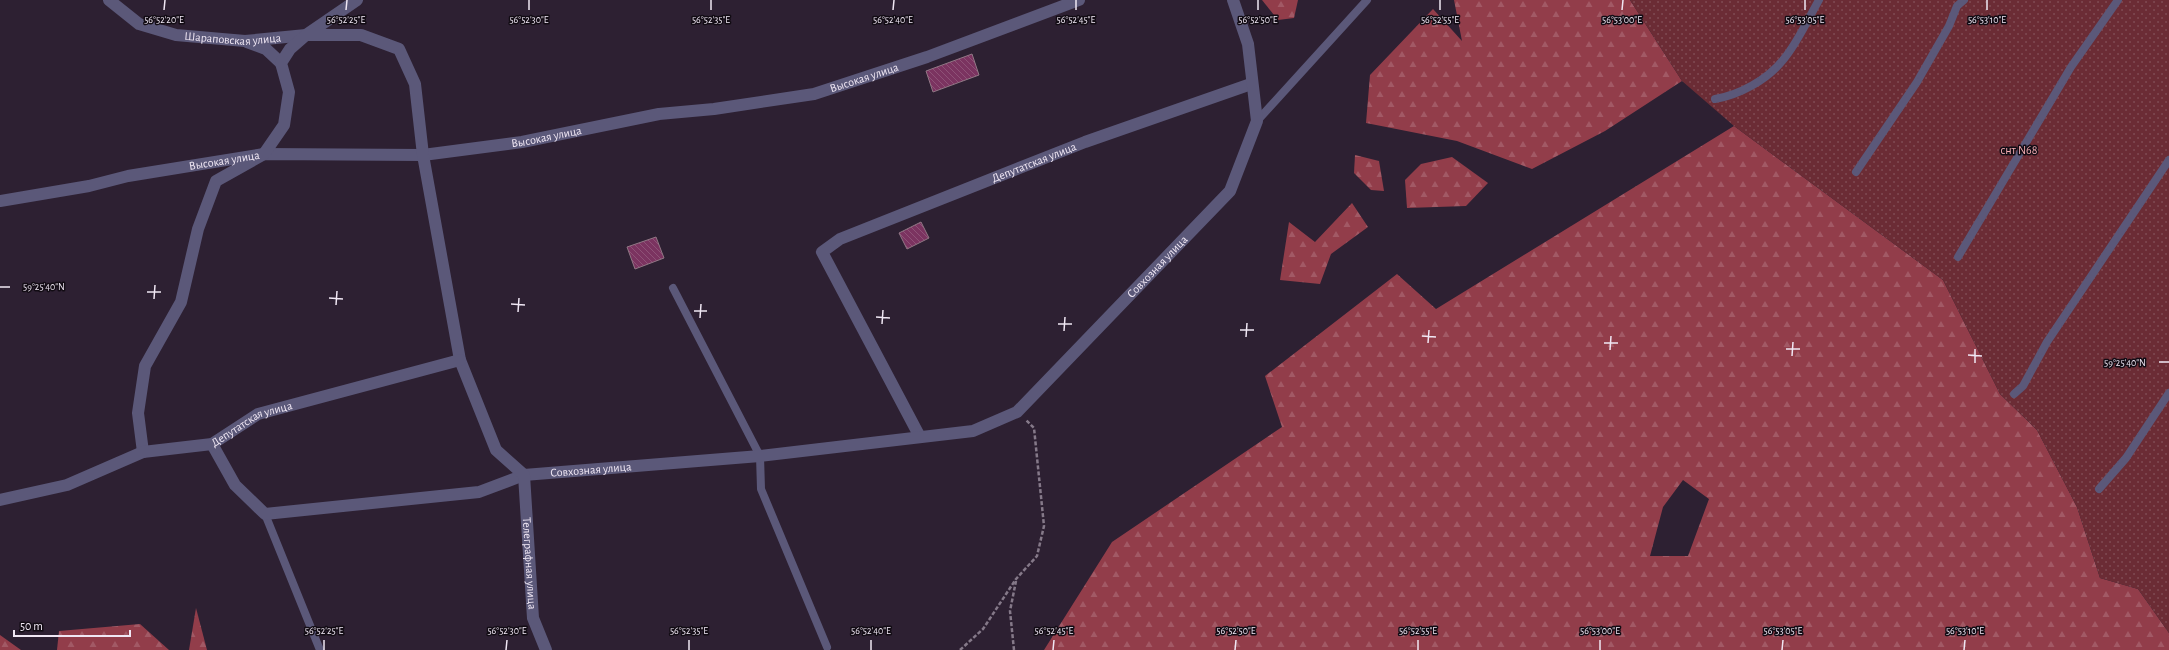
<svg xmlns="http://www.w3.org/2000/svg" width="2169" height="650" font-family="'Alegreya Sans',sans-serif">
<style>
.forest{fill:url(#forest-firs);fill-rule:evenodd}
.garden{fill:url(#garden-dots)}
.building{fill:url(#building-back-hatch);stroke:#917785}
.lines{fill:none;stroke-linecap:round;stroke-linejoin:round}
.path{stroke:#857989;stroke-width:2.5;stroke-dasharray:4 2;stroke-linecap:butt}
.lane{stroke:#5b5879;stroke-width:8}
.street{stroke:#5b5879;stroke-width:12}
.ticks{fill:none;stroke:#f0e7f4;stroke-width:1.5}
.labels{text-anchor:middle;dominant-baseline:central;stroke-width:3;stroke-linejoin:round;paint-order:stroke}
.street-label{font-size:12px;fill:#f0e7f4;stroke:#120c14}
.park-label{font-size:12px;fill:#f5acb2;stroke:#120c14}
.ticks-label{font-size:10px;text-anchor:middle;fill:#f0e7f4;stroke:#120c14;stroke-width:3;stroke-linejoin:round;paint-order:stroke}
</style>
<defs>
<pattern id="forest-firs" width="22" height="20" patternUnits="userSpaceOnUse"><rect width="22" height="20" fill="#923d4a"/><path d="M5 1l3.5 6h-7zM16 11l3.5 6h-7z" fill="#a25965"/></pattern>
<pattern id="garden-dots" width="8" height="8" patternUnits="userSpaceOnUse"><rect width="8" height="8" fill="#6b2c35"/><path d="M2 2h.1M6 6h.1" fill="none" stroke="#804b53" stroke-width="1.8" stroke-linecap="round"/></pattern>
<pattern id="building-back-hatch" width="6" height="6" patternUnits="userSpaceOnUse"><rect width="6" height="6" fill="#7b3360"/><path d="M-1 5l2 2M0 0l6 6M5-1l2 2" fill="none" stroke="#8e5177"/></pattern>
</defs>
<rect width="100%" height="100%" fill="#2d2032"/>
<g class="forest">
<path d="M1262,0H1298L1294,18L1278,20Z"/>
<path d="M1454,0H1630L1682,81L1605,131L1532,169L1457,141L1366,123L1370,75L1433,9L1462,41Z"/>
<path d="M1734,126L1943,280L2000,394L2037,430L2077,507L2100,578L2138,589L2169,633V650H1044L1112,542L1282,427L1265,376L1397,274L1436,309ZM1683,480L1709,499L1688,556H1650L1663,507Z"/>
<path d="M1355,155L1379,161L1384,191L1371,190L1354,173Z"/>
<path d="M1452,157L1488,183L1466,206L1407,208L1405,180L1421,164Z"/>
<path d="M1352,203L1368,227L1331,254L1320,284L1280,280L1289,222L1315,242Z"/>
<path d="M196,608L207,650H189Z"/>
<path d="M140,624L169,650H57L59,631Z"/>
<path d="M0,635L21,650H0Z"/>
</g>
<path class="garden" d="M1630,0H2169V633L2138,589L2100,578L2077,507L2037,430L2000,394L1943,280L1734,126L1682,81Z"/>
<g class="building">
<path d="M972,54L979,75L933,92L926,71Z"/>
<path d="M921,222L929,238L907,249L899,233Z"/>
<path d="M656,237L664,258L635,269L627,247Z"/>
</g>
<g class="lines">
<g class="path">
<path d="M960,650L983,629L1016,579L1037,556L1044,526L1034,428L1026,420"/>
<path d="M1014,650L1010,611L1016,581"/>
</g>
<g class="lane">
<path d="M1715,99C1739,95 1767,80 1783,60C1797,44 1808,19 1819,0"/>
<path d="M1257,121L1367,0"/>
<path d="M1856,172L1917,82L1949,26L1957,6L1964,0"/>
<path d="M1958,257L2071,67L2118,0"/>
<path d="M673,288L760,456L761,489L827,647"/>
<path d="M2014,394L2023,386L2047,342L2169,160"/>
<path d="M2099,489L2126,458L2169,393"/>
<path d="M265,514L320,650"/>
</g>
<g class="street">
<path id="s1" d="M109,0L139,24L176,35L245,41L306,35L357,0"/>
<path d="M247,42L266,49L281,63"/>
<path id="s2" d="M0,201L89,186L128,176L264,154L423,155L522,142L659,114L714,109L814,94L927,57L1079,0"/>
<path id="s3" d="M920,437L822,252L840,239L1085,142L1251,84"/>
<path id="s4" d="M212,444L235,485L265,514L479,492L524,475L760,456L973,431L1017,412L1230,191L1257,121L1248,44L1233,0"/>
<path id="s5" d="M143,452L138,413L145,366L181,302L198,229L216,181L264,154L284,125L289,92L281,63L290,49L306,35H361L399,49L415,84L423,155L460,360L496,450L524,475L533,618L546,650"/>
<path id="s6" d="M0,500L67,485L143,452L212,444L258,414L460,360"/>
</g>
</g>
<path class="ticks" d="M164,10L165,0M346,10L347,0M529,10V0M711,10V0M893,10L894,0M1076,10V0M1258,10V0M1440,10V0M1622,10L1623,0M1805,10V0M1987,10V0M0,287H10M147,292H161M329,298L343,299M154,299L155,285M511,304L525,305M336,305L337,291M694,311H707M518,312L519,298M876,317L890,318M700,318L701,304M882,324L883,310M1058,324H1072M1240,330H1254M1064,331L1065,317M1422,336L1436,337M1246,337L1247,323M1428,343L1429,330M1604,343H1618M1786,349H1800M1610,350L1611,336M1968,355L1982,356M1792,356L1793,342M2159,362H2169M1975,363V349M324,650V640M506,650L507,640M689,650V640M871,650V640M1053,650L1054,640M1235,650L1236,640M1418,650V640M1600,650V640M1782,650L1783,640M1964,650L1965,640"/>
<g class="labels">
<g class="street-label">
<text stroke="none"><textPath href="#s1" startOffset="134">Шараповская улица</textPath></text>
<text stroke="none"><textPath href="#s2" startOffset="876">Высокая улица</textPath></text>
<text stroke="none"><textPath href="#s2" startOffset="552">Высокая улица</textPath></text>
<text stroke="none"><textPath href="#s2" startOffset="228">Высокая улица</textPath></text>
<text stroke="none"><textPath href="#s3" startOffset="440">Депутатская улица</textPath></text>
<text stroke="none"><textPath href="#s4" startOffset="1053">Совхозная улица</textPath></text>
<text stroke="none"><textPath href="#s6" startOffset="266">Депутатская улица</textPath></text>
<text stroke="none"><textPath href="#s4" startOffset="419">Совхозная улица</textPath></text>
<text stroke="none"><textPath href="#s5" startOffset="1115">Телеграфная улица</textPath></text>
</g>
<g class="park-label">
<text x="2019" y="150">снт N68</text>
</g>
</g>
<g class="ticks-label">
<text x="164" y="23">56°52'20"E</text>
<text x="346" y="23">56°52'25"E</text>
<text x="529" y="23">56°52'30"E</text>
<text x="711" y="23">56°52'35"E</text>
<text x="893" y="23">56°52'40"E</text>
<text x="1076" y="23">56°52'45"E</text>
<text x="1258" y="23">56°52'50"E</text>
<text x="1440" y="23">56°52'55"E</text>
<text x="1622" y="23">56°53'00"E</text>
<text x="1805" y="23">56°53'05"E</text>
<text x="1987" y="23">56°53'10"E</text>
<text x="44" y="290">59°25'40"N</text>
<text x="2125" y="366">59°25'40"N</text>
<text x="324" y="634">56°52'25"E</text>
<text x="507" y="634">56°52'30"E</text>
<text x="689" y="634">56°52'35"E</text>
<text x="871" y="634">56°52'40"E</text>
<text x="1054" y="634">56°52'45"E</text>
<text x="1236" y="634">56°52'50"E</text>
<text x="1418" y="634">56°52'55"E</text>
<text x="1600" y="634">56°53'00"E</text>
<text x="1783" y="634">56°53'05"E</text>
<text x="1965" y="634">56°53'10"E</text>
</g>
<path d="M14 630v6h116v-6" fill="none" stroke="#f0e7f4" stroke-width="2"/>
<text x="20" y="630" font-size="12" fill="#f0e7f4" stroke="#120c14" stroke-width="3" paint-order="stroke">50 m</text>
</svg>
